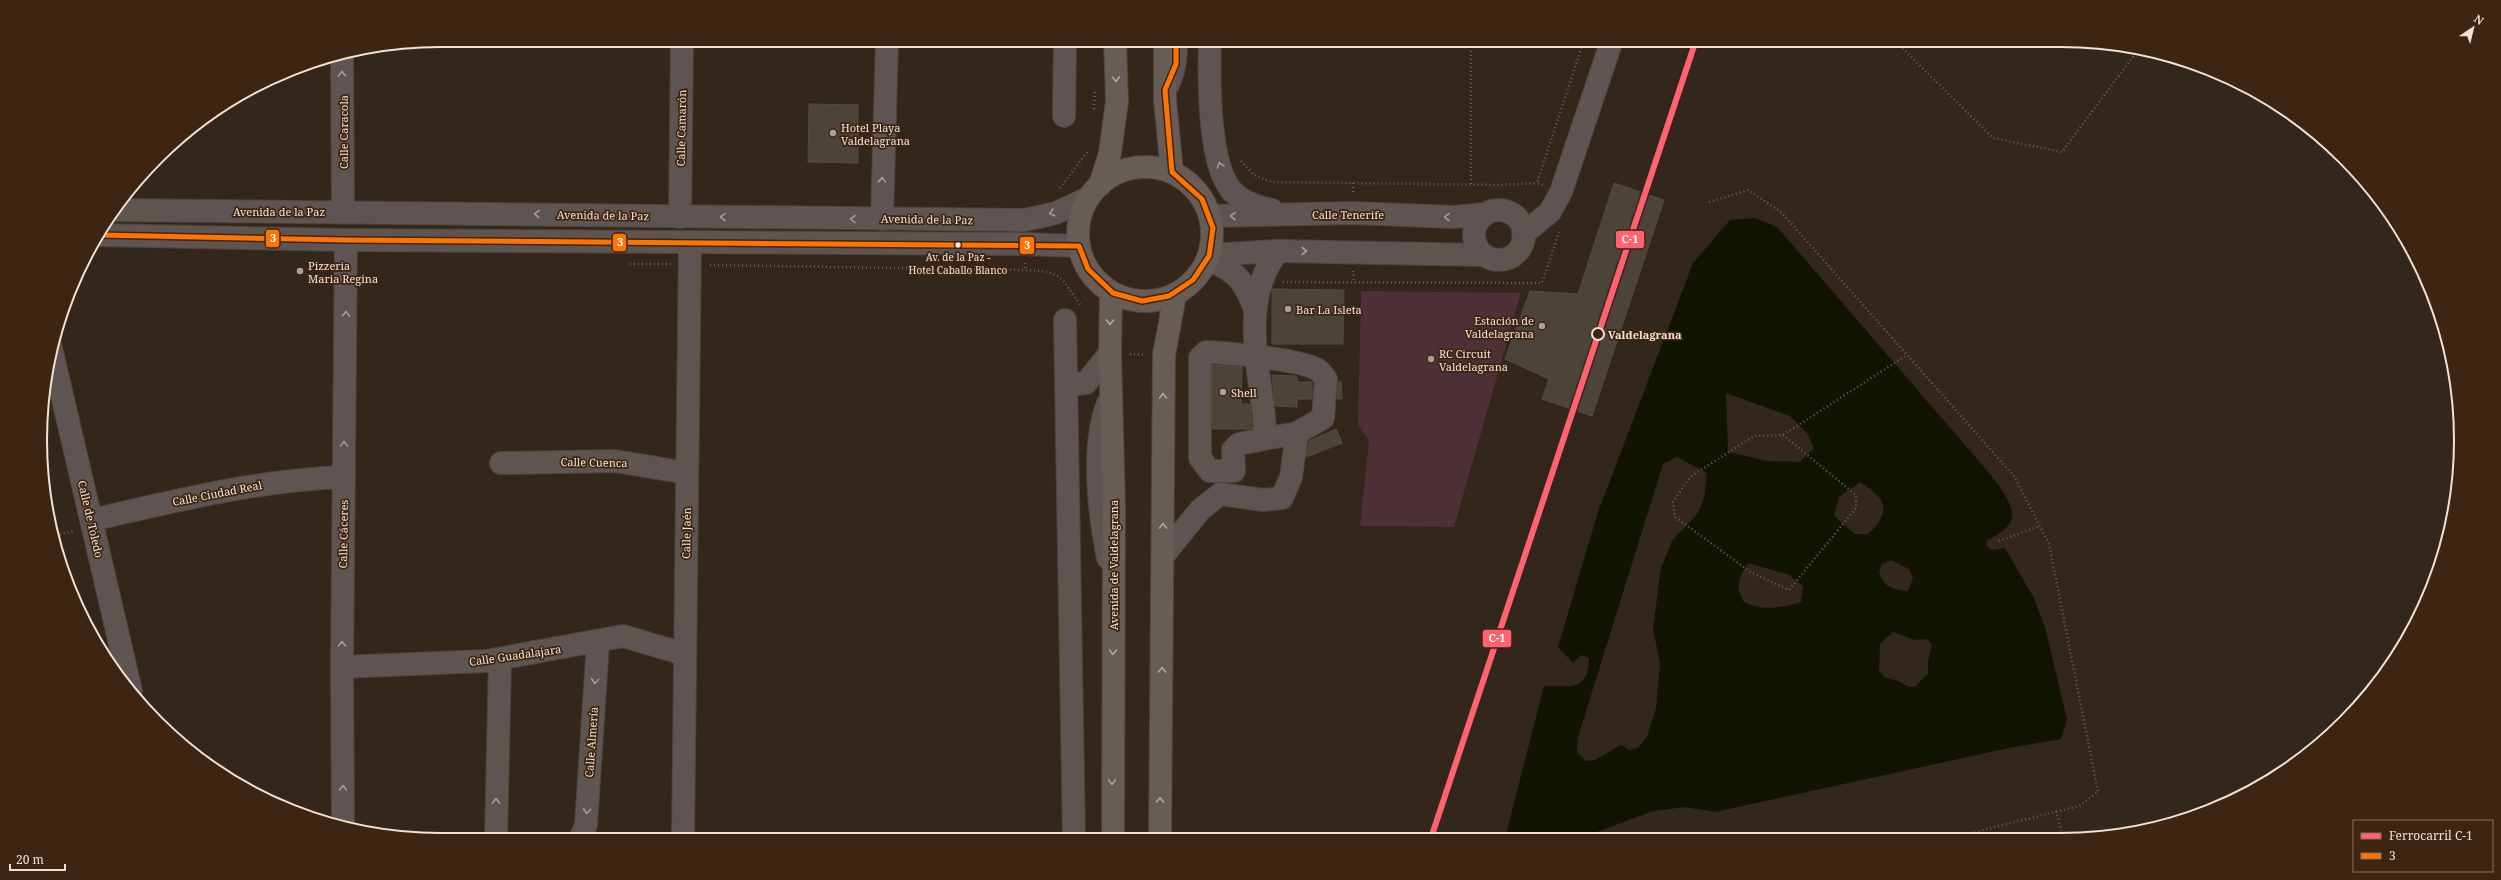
<svg xmlns="http://www.w3.org/2000/svg" width="2501" height="880" font-family="'Noto Serif',serif">
<style>
.green{fill:#4e3037}
.water{fill:#121402;fill-rule:evenodd}
.building{fill:#4c4439;stroke:#554c41}
.lines{fill:none;stroke-linecap:round;stroke-linejoin:round}
.minor-casing{stroke:#50443a;stroke-width:24}
.major-casing{stroke:#50443a;stroke-width:24}
.path{stroke:#685f5a;stroke-width:2.5;stroke-dasharray:1 3;stroke-linecap:butt}
.minor{stroke:#5e5552;stroke-width:22}
.major{stroke:#685c57;stroke-width:22}
.bus-1-casing{stroke:#3d2511;stroke-width:8}
.bus-1{stroke:#ff7300;stroke-width:5}
.rail-1-casing{stroke:#3d2511;stroke-width:9}
.rail-1{stroke:#ff6270;stroke-width:6}
.oneway{stroke:#a89b94}
.oneway2{stroke:#b4a59c}
.poi-dot{fill:#afa094;stroke:#3d2511;stroke-width:1.5}
.bus-dot{fill:#f2e1d5;stroke:#3d2511;stroke-width:1.5}
.stop-dot{fill:#3d2511;stroke:#f2e1d5;stroke-width:2}
.labels{text-anchor:middle;dominant-baseline:central;stroke-width:3.5;stroke-linejoin:round;paint-order:stroke}
.bus-label{font-size:10px;fill:#f2e1d5;stroke:#3d2511}
.poi-label{font-size:11px;fill:#f2e1d5;stroke:#3d2511;text-anchor:start}
.street-label{font-size:11px;fill:#f2e1d5;stroke:#3d2511}
.stop-label{font-size:11px;font-weight:bold;fill:#f2e1d5;stroke:#3d2511;text-anchor:start}
.rim{fill:none;stroke:#f2e1d5;stroke-width:2}
.line-badge{stroke:#3d2511;stroke-width:1.5}
.badge-label{font-size:11px;text-anchor:middle;font-weight:bold;fill:#fff}
</style>
<rect width="100%" height="100%" fill="#33261b"/>
<path class="green" d="M1361,291L1521,293L1454,527L1360,526L1369,441L1358,424Z"/>
<path class="water" d="M1755,218L1777,227L1990,474C2010,501 2029,522 1987,540L1986,545L1990,550L2005,548L2034,598L2045,627L2067,719L2061,739L2009,748L1715,812L1685,807L1653,811L1581,838H1505L1544,686C1570,686 1589,692 1589,658L1581,655L1573,663L1558,647L1598,512L1693,263L1730,220ZM1726,393L1790,416L1807,433L1814,448L1800,462L1767,461L1728,452ZM1677,457L1707,473L1704,499L1698,513L1672,541L1661,568L1653,629L1660,663L1656,708L1647,737L1638,748L1629,750L1621,745L1595,760L1586,761L1577,752L1578,737L1663,464ZM1860,482C1887,499 1892,512 1868,534H1855L1834,516L1839,497ZM1891,560L1909,569L1913,578L1908,591C1893,589 1884,588 1879,572L1882,564ZM1748,563L1789,575L1803,586L1801,602C1782,608 1761,612 1743,601C1735,586 1739,577 1748,563ZM1893,632L1915,640L1927,639L1932,644L1928,662V673L1915,687H1908L1901,682L1884,677L1879,670L1880,644Z"/>
<g class="building">
<path d="M809,104L858,105V163L808,162Z"/>
<path d="M1614,183L1664,200L1592,416L1542,399L1549,379L1505,359L1530,291L1578,294Z"/>
<path d="M1272,289L1344,290L1343,344H1272Z"/>
<path d="M1212,365L1242,367L1241,404H1250L1252,429H1212Z"/>
<path d="M1272,375L1296,376L1298,382H1312V399H1297V407L1275,406Z"/>
<path d="M1338,382H1341L1342,399H1337Z"/>
<path d="M1336,429L1342,443L1306,457L1309,441Z"/>
</g>
<g class="lines">
<g class="minor-casing">
<g id="minor">
<path d="M1210,40C1209,75 1207,172 1236,195C1247,204 1259,207 1272,210"/>
<path d="M342,54L343,211"/>
<path d="M1165,90C1175,73 1176,59 1176,40"/>
<path d="M1064,116L1065,40"/>
<path d="M114,210L1025,220L1056,213L1088,198"/>
<circle cx="1499" cy="235" r="25"/>
<path d="M1210,216L1353,213L1454,217L1485,214"/>
<path d="M680,217L682,40"/>
<path d="M882,219L887,40"/>
<path d="M1523,234L1550,212L1561,192L1612,40"/>
<path d="M99,235L346,240L1025,244L1079,246"/>
<path d="M1209,255L1278,251L1484,255"/>
<path d="M1208,259C1237,273 1243,278 1255,309"/>
<path d="M1065,320L1074,839"/>
<path d="M51,348L131,691"/>
<path d="M1066,385L1086,383L1110,353"/>
<path d="M1264,439L1297,433L1323,418L1326,379C1323,376 1321,372 1318,370C1301,359 1228,353 1206,352L1200,358V458L1210,471H1234L1233,450L1239,444L1264,439C1266,424 1263,409 1261,393C1254,345 1246,292 1278,251"/>
<path d="M501,463L615,461L687,473"/>
<path d="M91,520C175,501 258,480 344,477"/>
<path d="M1163,556L1200,510L1220,494L1263,500L1282,498L1291,477L1297,433"/>
<path d="M1108,558C1099,513 1091,446 1108,403"/>
<path d="M342,667L486,661L623,636L684,654"/>
<path d="M343,827L342,667L346,240"/>
<path d="M683,839L690,242"/>
<path d="M496,840L500,659"/>
<path d="M580,840L586,825L598,642"/>
</g>
</g>
<g class="major-casing">
<g id="major">
<path d="M1165,40V100L1172,172"/>
<circle cx="1145" cy="234" r="67"/>
<path d="M1100,185L1110,153L1117,101L1115,40"/>
<path d="M1111,292L1110,353L1114,507L1113,839"/>
<path d="M1160,839L1164,355L1175,295"/>
</g>
</g>
<g class="path">
<path d="M1894,40L1993,138L2062,152L2138,50"/>
<path d="M1094,109L1095,90"/>
<path d="M1241,161L1254,175L1272,182L1498,185L1537,183"/>
<path d="M1353,183V194"/>
<path d="M1471,184V40"/>
<path d="M1543,185L1537,183L1584,40"/>
<path d="M1060,188L1088,151"/>
<path d="M1709,202L1748,190L1781,212L2014,476L2049,544L2098,792L2079,806L1955,837"/>
<path d="M1025,263V270C1063,271 1060,277 1081,306"/>
<path d="M630,264H671"/>
<path d="M710,265L1025,270"/>
<path d="M1353,271L1354,282"/>
<path d="M1283,282L1542,283L1559,232"/>
<path d="M1130,354L1145,355"/>
<path d="M1783,435L1856,495V508L1789,590L1752,573L1675,517L1673,502L1690,477L1754,436L1783,435L1907,355"/>
<path d="M52,536L75,531"/>
<path d="M1999,541L2040,526"/>
<path d="M2056,811L2063,837"/>
</g>
<use href="#minor" class="minor"/>
<use href="#major" class="major"/>
<g class="bus-1-casing">
<path id="bus-1" d="M99,235L346,240L1079,246L1088,269L1113,293L1142,301L1169,296L1193,280L1209,256L1213,228L1202,199L1172,172L1165,90L1176,64V40"/>
</g>
<use href="#bus-1" class="bus-1"/>
<g class="rail-1-casing">
<path id="rail-1" d="M1431,838L1696,40"/>
</g>
<use href="#rail-1" class="rail-1"/>
</g>
<defs><path id="oneway-chevron" d="M-2-3.5L2.5 0L-2 3.5" fill="none" stroke-width="1.6" stroke-linecap="round" stroke-linejoin="round"/></defs>
<g class="oneway">
<use href="#oneway-chevron" transform="translate(342 74) rotate(-90)"/>
<use href="#oneway-chevron" transform="translate(1220 165) rotate(-108)"/>
<use href="#oneway-chevron" transform="translate(882 180) rotate(-88)"/>
<use href="#oneway-chevron" transform="translate(1052 213) rotate(163)"/>
<use href="#oneway-chevron" transform="translate(537 214) rotate(-179)"/>
<use href="#oneway-chevron" transform="translate(1233 216) rotate(-179)"/>
<use href="#oneway-chevron" transform="translate(723 217) rotate(-179)"/>
<use href="#oneway-chevron" transform="translate(1447 217) rotate(-177)"/>
<use href="#oneway-chevron" transform="translate(853 219) rotate(-179)"/>
<use href="#oneway-chevron" transform="translate(1304 251)"/>
<use href="#oneway-chevron" transform="translate(346 314) rotate(-89)"/>
<use href="#oneway-chevron" transform="translate(344 444) rotate(-89)"/>
<use href="#oneway-chevron" transform="translate(342 644) rotate(-89)"/>
<use href="#oneway-chevron" transform="translate(595 681) rotate(94)"/>
<use href="#oneway-chevron" transform="translate(343 788) rotate(-90)"/>
<use href="#oneway-chevron" transform="translate(496 801) rotate(-89)"/>
<use href="#oneway-chevron" transform="translate(587 811) rotate(94)"/>
</g>
<g class="oneway2">
<use href="#oneway-chevron" transform="translate(1116 79) rotate(86)"/>
<use href="#oneway-chevron" transform="translate(1110 322) rotate(91)"/>
<use href="#oneway-chevron" transform="translate(1163 396) rotate(-90)"/>
<use href="#oneway-chevron" transform="translate(1163 526) rotate(-90)"/>
<use href="#oneway-chevron" transform="translate(1113 652) rotate(90)"/>
<use href="#oneway-chevron" transform="translate(1162 670) rotate(-90)"/>
<use href="#oneway-chevron" transform="translate(1112 782) rotate(90)"/>
<use href="#oneway-chevron" transform="translate(1160 800) rotate(-89)"/>
</g>
<g class="poi-dot">
<circle cx="833" cy="133" r="4"/>
<circle cx="300" cy="271" r="4"/>
<circle cx="1288" cy="309" r="4"/>
<circle cx="1542" cy="326" r="4"/>
<circle cx="1431" cy="359" r="4"/>
<circle cx="1223" cy="392" r="4"/>
</g>
<circle class="bus-dot" cx="958" cy="245" r="3.5"/>
<circle class="stop-dot" cx="1598" cy="334" r="6"/>
<g class="labels">
<g class="bus-label">
<text x="958" y="257">Av. de la Paz -<tspan x="958" dy="13">Hotel Caballo Blanco</tspan></text>
</g>
<g class="poi-label">
<text x="841" y="127">Hotel Playa<tspan x="841" dy="13">Valdelagrana</tspan></text>
<text x="308" y="265">Pizzeria<tspan x="308" dy="13">Maria Regina</tspan></text>
<text x="1296" y="309">Bar La Isleta</text>
<text x="1534" y="320" text-anchor="end">Estación de<tspan x="1534" dy="13">Valdelagrana</tspan></text>
<text x="1439" y="353">RC Circuit<tspan x="1439" dy="13">Valdelagrana</tspan></text>
<text x="1231" y="392">Shell</text>
</g>
<g class="street-label">
<text transform="translate(681 128) rotate(-89)">Calle Camarón</text>
<text transform="translate(343 132) rotate(-90)">Calle Caracola</text>
<text x="279" y="211">Avenida de la Paz</text>
<text x="1348" y="214">Calle Tenerife</text>
<text transform="translate(603 215) rotate(1)">Avenida de la Paz</text>
<text transform="translate(927 219) rotate(1)">Avenida de la Paz</text>
<text transform="translate(594 462) rotate(1)">Calle Cuenca</text>
<text transform="translate(217 493) rotate(-11)">Calle Ciudad Real</text>
<text transform="translate(91 519) rotate(77)">Calle de Toledo</text>
<text transform="translate(686 533) rotate(-89)">Calle Jaén</text>
<text transform="translate(343 534) rotate(-89)">Calle Cáceres</text>
<text transform="translate(1113 565) rotate(-90)">Avenida de Valdelagrana</text>
<text transform="translate(515 655) rotate(-8)">Calle Guadalajara</text>
<text transform="translate(591 742) rotate(-86)">Calle Almería</text>
</g>
<g class="stop-label">
<text x="1608" y="334">Valdelagrana</text>
</g>
</g>
<path d="M0 0H2501V880H0ZM440 47H2061A393 393 0 0 1 2454 440V440A393 393 0 0 1 2061 833H440A393 393 0 0 1 47 440V440A393 393 0 0 1 440 47Z" fill="#3d2511" fill-rule="evenodd"/>
<path class="rim" d="M440 47H2061A393 393 0 0 1 2454 440V440A393 393 0 0 1 2061 833H440A393 393 0 0 1 47 440V440A393 393 0 0 1 440 47Z"/>
<g class="line-badge">
<rect x="265" y="229" width="15" height="19" rx="4" fill="#ff7300"/>
<rect x="1615" y="230" width="30" height="19" rx="4" fill="#ff6270"/>
<rect x="612" y="233" width="15" height="19" rx="4" fill="#ff7300"/>
<rect x="1019" y="236" width="16" height="19" rx="4" fill="#ff7300"/>
<rect x="1482" y="629" width="30" height="19" rx="4" fill="#ff6270"/>
</g>
<g class="badge-label">
<text x="273" y="242">3</text>
<text x="1630" y="243">C-1</text>
<text x="620" y="246">3</text>
<text x="1027" y="249">3</text>
<text x="1497" y="642">C-1</text>
</g>
<rect x="2353" y="820" width="140" height="52" fill="#3d2511" stroke="#85705f"/>
<rect x="2361" y="833" width="20" height="6" fill="#ff6270" stroke="#85705f"/>
<text x="2389" y="840" font-size="12" fill="#f2e1d5">Ferrocarril C-1</text>
<rect x="2361" y="853" width="20" height="6" fill="#ff7300" stroke="#85705f"/>
<text x="2389" y="860" font-size="12" fill="#f2e1d5">3</text>
<g transform="translate(2473 28) rotate(35)" stroke="#3d2511" stroke-width="3" paint-order="stroke">
<path d="M0-3L7 15L0 10L-7 15Z" fill="#f2e1d5"/>
<text y="-6" font-size="11" font-weight="bold" text-anchor="middle" fill="#f2e1d5">N</text>
</g>
<path d="M10 864v6h55v-6" fill="none" stroke="#f2e1d5" stroke-width="2"/>
<text x="16" y="864" font-size="12" fill="#f2e1d5" stroke="#3d2511" stroke-width="3" paint-order="stroke">20 m</text>
</svg>
